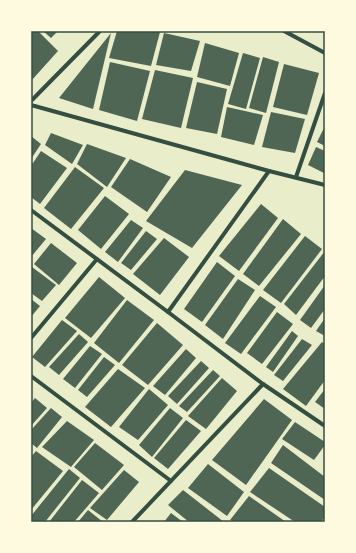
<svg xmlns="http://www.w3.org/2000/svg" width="356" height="553" font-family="Roboto,sans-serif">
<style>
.building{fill:#4f6655}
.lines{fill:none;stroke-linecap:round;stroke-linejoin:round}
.minor{stroke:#344e41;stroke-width:4}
.neatline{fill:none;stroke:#344e41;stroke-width:1.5}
</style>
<rect width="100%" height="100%" fill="#e9edc9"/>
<g class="building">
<path d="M31,31H38L58,51L31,81Z"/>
<path d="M43,31H58L51,38Z"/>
<path d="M117,31L160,32L151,66L109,58Z"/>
<path d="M111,33L93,109L59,98Z"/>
<path d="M164,33L200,41L191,71L156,65Z"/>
<path d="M205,43L239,53L230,86L197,77Z"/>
<path d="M243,53L260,58L246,109L228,104Z"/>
<path d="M263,57L279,62L266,113L249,108Z"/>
<path d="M110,62L150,71L137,121L99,110Z"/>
<path d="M284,64L319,73L307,115L273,107Z"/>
<path d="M155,70L193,78L181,128L142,119Z"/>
<path d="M197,82L227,89L217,134L186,128Z"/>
<path d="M227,107L263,115L254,145L221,137Z"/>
<path d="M271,112L305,119L295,153L262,147Z"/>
<path d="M325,126V146L317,142Z"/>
<path d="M51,133L83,145L72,164L45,145Z"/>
<path d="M31,136L41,144L31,159Z"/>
<path d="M87,144L126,158L107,187L77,164Z"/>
<path d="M316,147L325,151V171L324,173L308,165Z"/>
<path d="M41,151L67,168L40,204L31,197V166Z"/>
<path d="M130,159L171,177L147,212L111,187Z"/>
<path d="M75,167L104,188L71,229L44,208Z"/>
<path d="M185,170L242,185L192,248L146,221Z"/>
<path d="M105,196L129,214L101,249L78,230Z"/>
<path d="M261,204L278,218L239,271L219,256Z"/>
<path d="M283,219L301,234L259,286L243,274Z"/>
<path d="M131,220L143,228L118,262L105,252Z"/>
<path d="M31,228L46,239L31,257Z"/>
<path d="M146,231L157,239L131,270L121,263Z"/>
<path d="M305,236L322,249L281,303L263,290Z"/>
<path d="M164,238L189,257L160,295L133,274Z"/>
<path d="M51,243L77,263L59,285L34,264Z"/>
<path d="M325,251V276L296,315L284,304Z"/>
<path d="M217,262L235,276L202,322L184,309Z"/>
<path d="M31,267H32L56,285L42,301L31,293Z"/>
<path d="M99,277L125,298L91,338L65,318Z"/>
<path d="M238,279L255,290L223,339L205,325Z"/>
<path d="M325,285V309L311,328L300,320Z"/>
<path d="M260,296L276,307L241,354L225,343Z"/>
<path d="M31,299L40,306L31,317Z"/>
<path d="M127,300L154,320L119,363L94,343Z"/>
<path d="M277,312L293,324L262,364L247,353Z"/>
<path d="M325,318V336L316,331Z"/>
<path d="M62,320L77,331L45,367L32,357Z"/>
<path d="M157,323L183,345L148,385L122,365Z"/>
<path d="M292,331L298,336L273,372L266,367Z"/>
<path d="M79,334L88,342L59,375L49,367Z"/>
<path d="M302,339L312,345L283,381L274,375Z"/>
<path d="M322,342L325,344V380L306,406L283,389Z"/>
<path d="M90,346L102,354L75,388L63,379Z"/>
<path d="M186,349L196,358L165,395L153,386Z"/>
<path d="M104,357L115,365L87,397L78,390Z"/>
<path d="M201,361L209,368L177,404L168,396Z"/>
<path d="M118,369L145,388L111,427L85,407Z"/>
<path d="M213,370L220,376L187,412L179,406Z"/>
<path d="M222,378L237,391L206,429L188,416Z"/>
<path d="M149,389L168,405L138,440L119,427Z"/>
<path d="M325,389V409L315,402Z"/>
<path d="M35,398L47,408L31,426V403Z"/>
<path d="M264,399L292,420L246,485L212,460Z"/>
<path d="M51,408L62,417L37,448L31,443V430Z"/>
<path d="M170,408L183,418L152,457L139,445Z"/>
<path d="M186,420L201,431L168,469L154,458Z"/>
<path d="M67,421L94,440L71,467L42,447Z"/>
<path d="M295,422L325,442V445L314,460L282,439Z"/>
<path d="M95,443L124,465L102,490L74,467Z"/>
<path d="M283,445L325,477V500L271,463Z"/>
<path d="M36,451L63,471L31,510V457Z"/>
<path d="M208,464L244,492L227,516L188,488Z"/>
<path d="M269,468L325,507V517L321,522H295L250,492Z"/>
<path d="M69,469L80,478L45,522H31V516Z"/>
<path d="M124,470L139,482L107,520L90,508Z"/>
<path d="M82,480L99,493L74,522H49Z"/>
<path d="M183,490L224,522H189L168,505Z"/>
<path d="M249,496L286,522H234L230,520Z"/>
<path d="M88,510L103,522H78Z"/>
<path d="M171,513L183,522H164Z"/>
</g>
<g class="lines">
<g class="minor">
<path d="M284,31L325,53"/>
<path d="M31,101L100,31"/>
<path d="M31,105L269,171L325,185"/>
<path d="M296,177L325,93"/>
<path d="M31,210L168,312L263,384L325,426"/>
<path d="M168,312L269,171"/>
<path d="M31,338L97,259"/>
<path d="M31,376L171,481"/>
<path d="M132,522L263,384"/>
</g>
</g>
<rect width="356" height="553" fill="none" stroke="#fefae0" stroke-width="64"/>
<rect x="32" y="32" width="292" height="489" class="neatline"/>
</svg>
